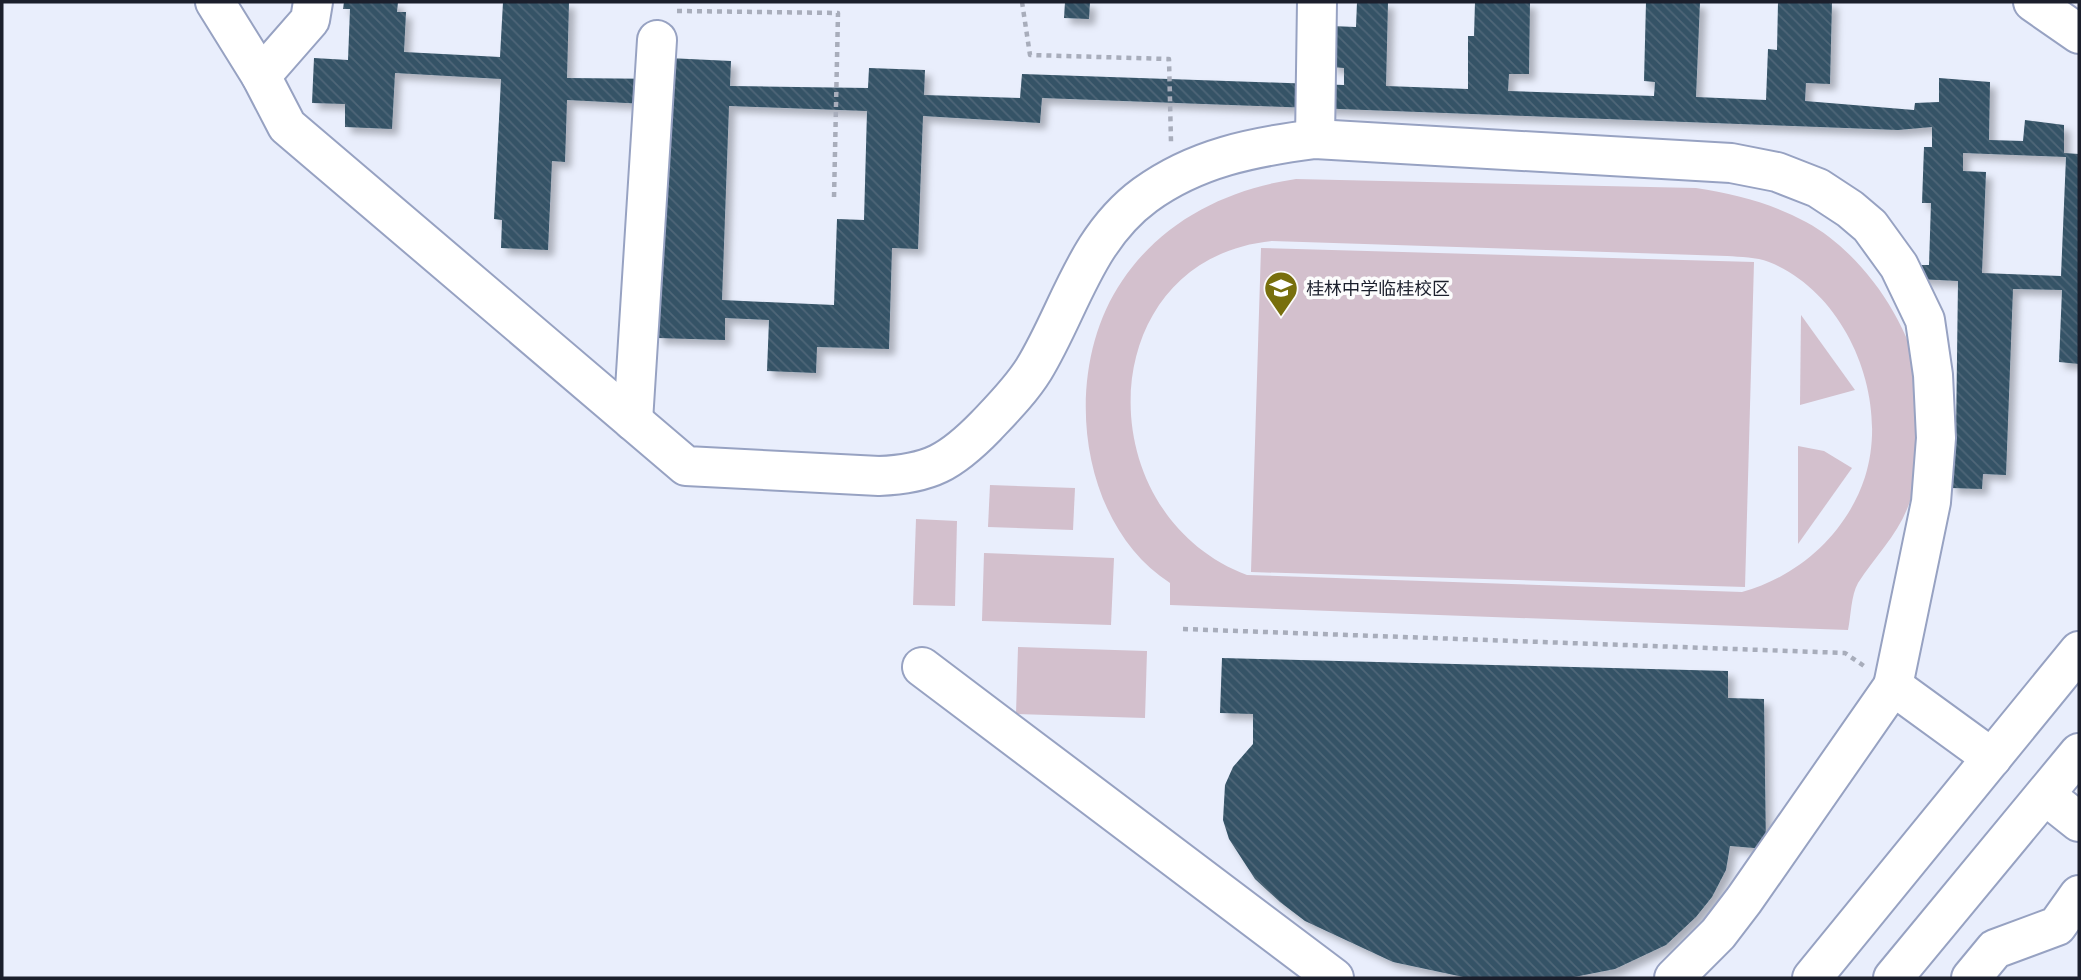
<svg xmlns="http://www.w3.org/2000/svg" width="2081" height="980" font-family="Barlow,'Noto Sans SC',sans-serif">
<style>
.grass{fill:#d3c0cd;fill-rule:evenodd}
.building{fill:url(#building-back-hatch);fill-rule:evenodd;filter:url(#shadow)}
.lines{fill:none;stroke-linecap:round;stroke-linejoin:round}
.minor-casing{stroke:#97a2c2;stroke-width:42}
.major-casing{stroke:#97a2c2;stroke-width:42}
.path{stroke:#a8adbb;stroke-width:4.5;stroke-dasharray:5 5;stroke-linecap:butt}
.minor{stroke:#fff;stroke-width:38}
.major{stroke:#fff;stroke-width:38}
.labels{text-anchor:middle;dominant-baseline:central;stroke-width:7;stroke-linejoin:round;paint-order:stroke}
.poi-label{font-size:18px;fill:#1b1f2c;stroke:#fcfcfc;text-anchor:start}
</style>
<defs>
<pattern id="building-back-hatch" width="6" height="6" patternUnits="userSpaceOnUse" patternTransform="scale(1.75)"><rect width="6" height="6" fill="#345266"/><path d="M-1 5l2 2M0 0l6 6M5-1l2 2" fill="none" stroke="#4f6778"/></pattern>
<filter id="shadow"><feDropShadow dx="6" dy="6" stdDeviation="3.5" flood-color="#0004"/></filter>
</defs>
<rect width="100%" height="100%" fill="#e9eefc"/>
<g class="grass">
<path d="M1296,179L1696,188C1735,194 1771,203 1806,222C1860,251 1907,318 1919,377C1924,403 1918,472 1911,498C1901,532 1876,555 1858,583C1851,595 1851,616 1848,630L1170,605V583C1077,523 1061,370 1122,281C1162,221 1227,189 1296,179ZM1272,241L1727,256C1741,257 1756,257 1769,262C1847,293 1890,398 1865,477C1847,533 1798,577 1742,592L1247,575C1085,514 1091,259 1272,241Z"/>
<path d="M1261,248L1754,262L1745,587L1251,572Z"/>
<path d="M1801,315L1855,390L1800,405Z"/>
<path d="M1798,446L1824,451L1852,468L1798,544Z"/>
<path d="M990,485L1075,488L1073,530L988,527Z"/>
<path d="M916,519L957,521L955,606L913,605Z"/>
<path d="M984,553L1114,558L1111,625L982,621Z"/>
<path d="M1018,647L1147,651L1145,718L1016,714Z"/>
</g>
<g class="building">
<path d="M344,2H398L397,12H406L404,52L500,57L503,2H569L567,78L667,79L668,58L731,61L730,86L868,88L869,68L925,70L924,95L1020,98L1022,74L1344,85V68L1331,67V26L1356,27L1357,2H1388L1386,86L1468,89V36H1474L1475,2H1530L1529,74H1509L1508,91L1654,96L1655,82L1644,81L1646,2H1700L1696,97L1766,100L1768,49L1777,50L1778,2H1832L1830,84L1806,83L1805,101L1914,110L1915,103L1939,102V78L1990,82L1989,140L2023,141L2025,120L2064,125V153L2079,154V364L2059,362L2062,290L2013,289L2006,475L1983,474L1982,489L1951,488L1945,433L1956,435L1958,281L1918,279V265H1929L1931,203H1922L1924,147H1932V127L1898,130L1042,98L1040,123L923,116L918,249L892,248L889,349L817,347L816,373L767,371L769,320L725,318V340L657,338L666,105L567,100L565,162L552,161L548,250L501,248L502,220L494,219L501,79L395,73L392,129L345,127V104L312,103L314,58L348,60L350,9H343ZM729,106L867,111L864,220L837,219L834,305L722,300ZM1963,153L2066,157L2061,276L1982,273L1986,172L1963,171Z"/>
<path d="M1065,2H1090L1089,19L1064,18Z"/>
<path d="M1222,658L1728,671V698L1764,699L1766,849L1730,846L1726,870L1712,897L1696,917L1666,945L1615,969L1569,978H1468L1393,962L1305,921L1280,902L1255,879L1229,839L1223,820L1225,785L1233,767L1253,744V714L1220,713Z"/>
</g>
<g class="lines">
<g class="minor-casing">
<g id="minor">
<path d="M215,2L261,76L287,126L686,466L879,476C930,474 951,462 986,426C1003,408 1021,390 1034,369C1070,310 1085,239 1145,195C1196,158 1253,147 1315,139L1731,163L1777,172L1818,188L1850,209L1870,226L1899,266L1925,320L1933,375L1936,438L1931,502L1893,686"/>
<path d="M2033,2L2079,34"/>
<path d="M261,76L310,20L313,2"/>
<path d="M1315,139L1317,2"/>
<path d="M633,421L657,40"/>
<path d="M922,667L1334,978"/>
<path d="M2045,795L2079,822"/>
<path d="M1674,978L1718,934L1744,900L1893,686L1992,758"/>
<path d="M1971,978L1995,949L2057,926L2079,895"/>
</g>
</g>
<g class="major-casing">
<g id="major">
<path d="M1812,978L2079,651"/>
<path d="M1893,978L2079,753"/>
</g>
</g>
<g class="path">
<path d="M1022,2L1030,55L1169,59L1171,142"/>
<path d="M677,11L838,13L834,198"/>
<path d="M1183,629L1845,653L1864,666"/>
</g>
<use href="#minor" class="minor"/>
<use href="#major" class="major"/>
</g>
<defs>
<g id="school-pin" transform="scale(1.75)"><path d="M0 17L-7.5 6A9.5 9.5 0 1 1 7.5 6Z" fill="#786f0d" stroke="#fcfcfc"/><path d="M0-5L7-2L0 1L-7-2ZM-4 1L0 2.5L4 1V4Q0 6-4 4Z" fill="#fff"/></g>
</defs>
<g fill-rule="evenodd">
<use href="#school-pin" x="1281" y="288"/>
</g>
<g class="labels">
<g class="poi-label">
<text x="1306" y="288">桂林中学临桂校区</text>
</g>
</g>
<rect width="2081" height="980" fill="none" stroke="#1b1f2c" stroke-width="7"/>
</svg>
